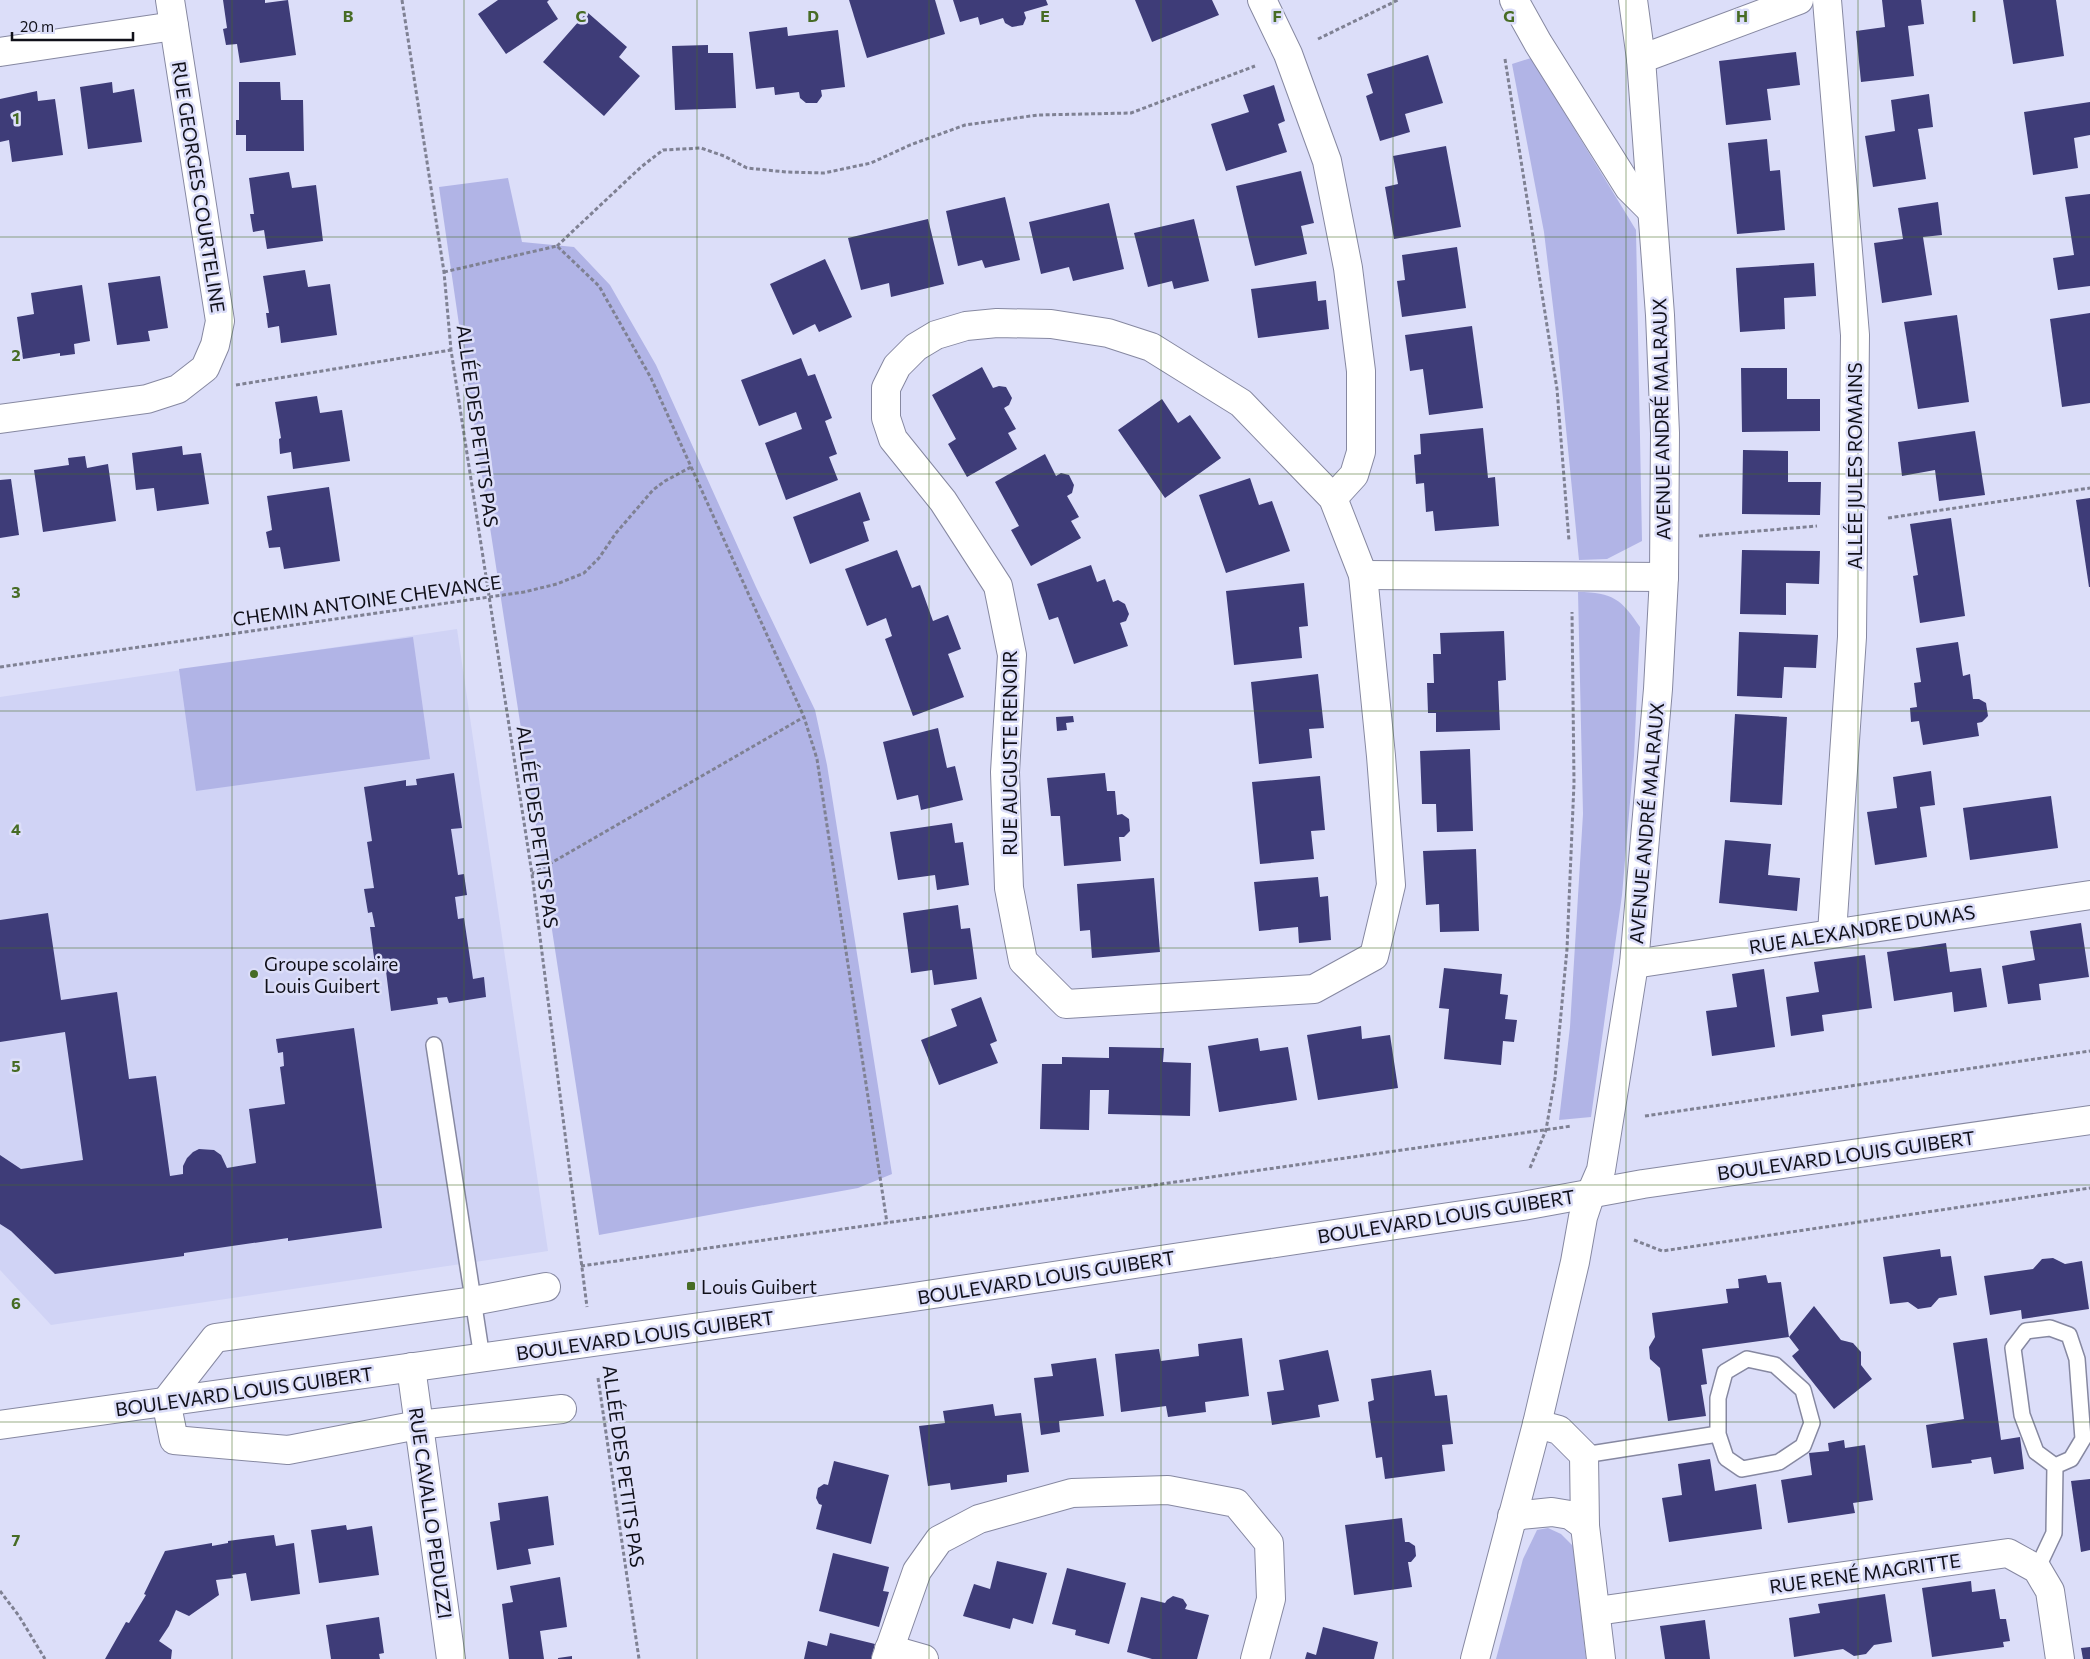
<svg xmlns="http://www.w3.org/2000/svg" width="2090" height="1659" font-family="Commissioner,sans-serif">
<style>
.built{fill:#d0d3f5}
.green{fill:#b1b4e6}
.building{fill:#3e3c78}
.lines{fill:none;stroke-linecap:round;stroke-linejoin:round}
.service-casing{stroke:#8688a1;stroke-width:18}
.minor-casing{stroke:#8688a1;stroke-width:30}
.tertiary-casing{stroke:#8688a1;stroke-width:30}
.path{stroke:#7f8193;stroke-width:3;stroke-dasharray:4 2.5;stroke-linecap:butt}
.service{stroke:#fff;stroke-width:15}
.minor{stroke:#fff;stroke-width:28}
.tertiary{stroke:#fff;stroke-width:28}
.grid{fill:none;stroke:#476c25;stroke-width:1;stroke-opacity:0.55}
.poi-dot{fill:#476c25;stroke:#dcdef9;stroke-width:2}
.labels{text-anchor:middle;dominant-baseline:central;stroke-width:5;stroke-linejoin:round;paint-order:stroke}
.street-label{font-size:19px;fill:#101019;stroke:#dcdef9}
.poi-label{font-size:19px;fill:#101019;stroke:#dcdef9;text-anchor:start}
.grid-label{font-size:16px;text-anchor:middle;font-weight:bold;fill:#476c25;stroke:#dcdef9;stroke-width:5;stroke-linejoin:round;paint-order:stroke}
</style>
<rect width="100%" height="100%" fill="#dcdef9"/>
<path class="built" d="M457,629L548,1251L51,1325L0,1270V697Z"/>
<g class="green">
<path d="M1531,58L1636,230L1642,541L1607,559L1579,560L1558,348L1544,232L1512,64Z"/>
<path d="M508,178L522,242L574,247L610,285L656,365L756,587L815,710L827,765L892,1174L858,1188L599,1235L463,352L439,187Z"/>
<path d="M1578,592C1613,592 1622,600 1640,627L1634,756L1622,895L1591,1117L1559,1120L1570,1027L1583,814Z"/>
<path d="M413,637L430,759L196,791L179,669Z"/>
<path d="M1548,1528L1561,1534L1573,1546L1586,1659H1496L1523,1559L1537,1530Z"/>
</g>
<g class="building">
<path d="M223,0H265V3L288,0L296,55L240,63L237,44L226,45L223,29L227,28Z"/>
<path d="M498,0H549L547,2L558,19L506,54L478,14Z"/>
<path d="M849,0H935L945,34L867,58Z"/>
<path d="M953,0H1046L1048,5L1024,12L1026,18L1023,25L1012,27L1005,23L1003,18L980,25L978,17L960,22Z"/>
<path d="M1135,0H1212L1219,15L1152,42Z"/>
<path d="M1882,0H1921L1924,24L1908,26L1914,76L1861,82L1856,31L1885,27Z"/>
<path d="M2003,0H2056L2064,56L2013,64Z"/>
<path d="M587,12L627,47L619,57L640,76L604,116L543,62Z"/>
<path d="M787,27L788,36L838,30L845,87L821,90L822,96L817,103H806L800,98L799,92L775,95L774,87L756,89L749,32Z"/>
<path d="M708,45V53H733L736,108L675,110L672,46Z"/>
<path d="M1796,52L1800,85L1767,89L1771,120L1726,125L1719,61Z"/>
<path d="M1428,55L1443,103L1405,114L1410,132L1380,141L1366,96L1373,93L1367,74Z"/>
<path d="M112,82L113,93L134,89L142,142L88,149L80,87Z"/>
<path d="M239,82H280L281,100H303L304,151H246V135H236V120H239Z"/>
<path d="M1274,85L1285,121L1278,124L1287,152L1226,171L1211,124L1249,112L1243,95Z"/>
<path d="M37,91L38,101L55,99L63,155L12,162L9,140L0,142V99Z"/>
<path d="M1929,94L1933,127L1918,129L1926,179L1873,187L1865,136L1895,131L1891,100Z"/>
<path d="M2090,102V135L2074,138L2078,168L2033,175L2024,112Z"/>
<path d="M1767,139L1770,171L1780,170L1785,230L1737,234L1728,143Z"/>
<path d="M1446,146L1461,227L1394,239L1385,187L1398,184L1393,156Z"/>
<path d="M1301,171L1314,223L1301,226L1307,254L1255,266L1236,186Z"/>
<path d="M289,172L292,188L316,185L323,241L267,249L264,230L253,232L250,214H254L249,178Z"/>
<path d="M2090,194V286L2058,290L2053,258L2074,255L2065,197Z"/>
<path d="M1005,197L1020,260L985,268L982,260L958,266L946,211Z"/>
<path d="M1938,202L1942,235L1923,237L1932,295L1882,303L1874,243L1903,239L1898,208Z"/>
<path d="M1109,203L1124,269L1073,281L1069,267L1041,274L1029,222Z"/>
<path d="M928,219L944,284L891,297L889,283L861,290L848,238Z"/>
<path d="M1194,219L1209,281L1174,289L1172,281L1148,287L1134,233Z"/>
<path d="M1457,247L1466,308L1402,317L1397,281L1405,280L1402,255Z"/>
<path d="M825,259L852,317L819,332L815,324L793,335L770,284Z"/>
<path d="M1814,263L1816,296L1784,298L1785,329L1740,332L1736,268Z"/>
<path d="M305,270L308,287L330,284L337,335L281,343L279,326L268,328L266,313H269L263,276Z"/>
<path d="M160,276L168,328L148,331L150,341L117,345L108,283Z"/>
<path d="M1316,281L1318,301L1326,300L1329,329L1258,338L1251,289Z"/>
<path d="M82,285L90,341L74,344L75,354L60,356V353L23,359L17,317L34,314L31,293Z"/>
<path d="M2090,313V403L2062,407L2050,319Z"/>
<path d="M1957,315L1969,402L1918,409L1904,322Z"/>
<path d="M1472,326L1483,408L1429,415L1423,369L1410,371L1405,335Z"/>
<path d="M801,358L808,376L815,374L832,418L825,421L837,454L829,457L838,480L786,500L765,443L802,429L796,412L759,426L741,380Z"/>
<path d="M982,367L993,388L999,386L1006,387L1012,398L1009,405L1004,408L1016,429L1008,433L1017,449L967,477L948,444L956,439L932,395Z"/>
<path d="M1741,368H1787V399H1820V431L1742,432Z"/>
<path d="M317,396L320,413L342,410L350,461L293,469L291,452L280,454L279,439L281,438L275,402Z"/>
<path d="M1162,399L1178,423L1190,415L1221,458L1165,498L1118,430Z"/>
<path d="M1483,428L1488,478L1495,477L1499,526L1435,531L1433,511L1426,512L1424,483L1416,484L1414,455L1421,454L1420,434Z"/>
<path d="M1975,431L1985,495L1939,501L1935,470L1902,476L1898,442Z"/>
<path d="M182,446L183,455L201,453L209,504L157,511L154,488L136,490L132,453Z"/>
<path d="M1743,450L1788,451V482H1821L1820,515L1742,514Z"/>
<path d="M1045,454L1056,476L1061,473L1069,475L1074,485L1072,493L1067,496L1079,517L1071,521L1081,538L1031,566L1011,530L1019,526L995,482Z"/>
<path d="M85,456L87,468L108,464L116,521L43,532L34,470L69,465L68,458Z"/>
<path d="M1250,478L1259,505L1272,501L1290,551L1226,573L1199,495Z"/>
<path d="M11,479L19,535L0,538V480Z"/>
<path d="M329,487L340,561L284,569L280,547L269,548L266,532L272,530L267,496Z"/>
<path d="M860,492L870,520L863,522L869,541L810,564L793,517Z"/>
<path d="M2090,498V587H2089L2076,500Z"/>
<path d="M1951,518L1965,616L1920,623L1913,576L1918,575L1910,524Z"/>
<path d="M897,550L912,588L920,585L933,621L948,615L961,649L948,654L964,697L913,716L885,639L892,636L886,618L867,626L845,569Z"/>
<path d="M1742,550L1820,551L1819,584L1786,583V615L1740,614Z"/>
<path d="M1091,565L1097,582L1105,579L1113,602L1118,600L1125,604L1129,614L1126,621L1120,623L1128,646L1074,664L1058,617L1049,620L1037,584Z"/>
<path d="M1304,583L1308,626L1299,627L1302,658L1234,665L1226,591Z"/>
<path d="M1504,631L1506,680L1498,681L1500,730L1436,732V713H1428L1427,683H1434L1433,654H1441L1440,633Z"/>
<path d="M1739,632L1818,635L1816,668L1784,667L1782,698L1737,696Z"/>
<path d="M1958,642L1963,676L1970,674L1973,699H1979L1986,703L1988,716L1982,722L1977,723L1979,736L1923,745L1919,721L1911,722L1910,708L1917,707L1914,683L1921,682L1916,648Z"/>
<path d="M1318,674L1324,728L1309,729L1312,758L1259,764L1251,682Z"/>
<path d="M1735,714L1787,717L1782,805L1730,802Z"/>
<path d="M1073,716L1074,722L1066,723L1067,730L1057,731L1056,717Z"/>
<path d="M938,728L947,768L955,766L963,800L921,810L918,795L897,800L883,742Z"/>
<path d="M1470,749L1473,831L1437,832L1436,804H1422L1420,751Z"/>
<path d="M1931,771L1935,805L1920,807L1927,857L1875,865L1867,812L1897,808L1893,777Z"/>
<path d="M454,773L462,828L451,829L458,875L464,874L467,895L455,897L458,919L464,918L473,979L484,977L486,997L449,1003L447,997L437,998L438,1004L391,1011L385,963L375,965L370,927H375L372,912L368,913L364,889L374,888L367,842L372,841L364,787L406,780V786L417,785L416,779Z"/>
<path d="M1105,773L1107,791H1115L1117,815L1122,814L1129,819L1130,831L1124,837H1119L1121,861L1064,866L1060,816H1051L1047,778Z"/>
<path d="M1320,776L1325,830L1311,831L1314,859L1260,864L1252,782Z"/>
<path d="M2051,796L2058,848L1970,860L1963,808Z"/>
<path d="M952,823L955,843L963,842L969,885L937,890L935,875L898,880L890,832Z"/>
<path d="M1725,840L1771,844L1768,875L1800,878L1797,911L1719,903Z"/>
<path d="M1476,849L1479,931L1440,932L1439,904L1426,905L1423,851Z"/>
<path d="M1318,877L1320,897L1328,896L1331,940L1299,943L1298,927L1259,931L1254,882Z"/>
<path d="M1154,878L1160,952L1092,958L1090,930L1080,931L1077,884Z"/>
<path d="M958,905L961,929L970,928L977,979L934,985L932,970L911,973L903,913Z"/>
<path d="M48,913L61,1000L117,992L129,1079L156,1076L170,1176L183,1174V1166L187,1158L193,1152L199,1149L214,1150L221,1155L227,1168L256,1163L249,1109L285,1104L280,1067L284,1066L283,1052L278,1053L276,1039L354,1028L382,1228L288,1241V1238L184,1253V1256L55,1274L11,1231L0,1224V1155L21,1169L83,1160L65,1032L0,1042V920Z"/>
<path d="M2081,923L2089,977L2039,984L2041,1000L2008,1004L2002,966L2035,960L2030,931Z"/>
<path d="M1946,943L1950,972L1981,968L1987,1007L1954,1012L1952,992L1894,1001L1887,952Z"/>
<path d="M1865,955L1872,1008L1822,1015L1824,1031L1791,1036L1786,997L1819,992L1814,962Z"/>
<path d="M1444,968L1502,974L1500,994L1508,995L1505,1019L1517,1020L1514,1042L1503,1041L1501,1065L1444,1059L1449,1009L1439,1008Z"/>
<path d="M1764,969L1775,1047L1712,1056L1706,1011L1737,1007L1732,974Z"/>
<path d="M981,997L997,1041L990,1044L998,1063L939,1085L921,1040L957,1026L951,1009Z"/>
<path d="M1361,1026L1362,1039L1390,1035L1398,1088L1318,1100L1307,1035Z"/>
<path d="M1258,1038L1260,1051L1288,1047L1297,1100L1219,1112L1208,1046Z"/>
<path d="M1109,1047L1164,1048L1163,1062L1191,1063L1190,1116L1108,1114L1109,1090H1090L1089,1130L1040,1129L1042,1064H1062V1057L1109,1058Z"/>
<path d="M1940,1249L1941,1257L1951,1256L1957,1295L1939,1298L1931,1307L1918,1309L1908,1302L1890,1304L1883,1257Z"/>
<path d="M2053,1258L2065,1264L2082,1261L2089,1309L2022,1319L2021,1310L1990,1315L1984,1276L2033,1269L2042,1259Z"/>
<path d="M1766,1275L1768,1283L1781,1282L1789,1337L1814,1306L1841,1340L1853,1343L1861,1352V1365L1872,1379L1834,1409L1792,1356L1799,1350L1789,1337L1702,1349L1707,1384L1701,1385L1706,1416L1668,1421L1660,1368L1650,1359L1649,1347L1655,1337L1652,1313L1728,1303L1726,1289L1739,1288L1738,1279Z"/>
<path d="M1242,1338L1249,1396L1205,1402L1206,1412L1168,1417L1166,1406L1121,1412L1115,1354L1159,1349L1161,1361L1199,1356L1198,1344Z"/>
<path d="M1987,1338L2001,1440L2020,1437L2024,1469L1994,1474L1991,1457L1971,1460L1972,1463L1932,1468L1926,1425L1964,1419L1953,1343Z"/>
<path d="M1328,1350L1339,1401L1318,1405L1320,1417L1272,1425L1267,1392L1284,1390L1279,1360Z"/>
<path d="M1096,1358L1104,1416L1059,1421L1060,1432L1041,1435L1034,1378L1053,1376L1051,1364Z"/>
<path d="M1431,1370L1435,1396L1447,1395L1453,1444L1442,1445L1445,1471L1385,1479L1382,1457L1376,1458L1369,1411L1368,1402L1374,1400L1371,1379Z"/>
<path d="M993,1404L995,1416L1021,1413L1029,1472L1007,1475V1482L951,1490L950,1483L928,1486L919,1426L945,1423L943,1411Z"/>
<path d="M1844,1440L1845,1448L1865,1445L1873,1500L1853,1503L1855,1513L1788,1523L1781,1480L1812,1475L1809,1453L1829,1451L1828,1443Z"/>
<path d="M1710,1459L1715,1491L1756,1484L1762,1529L1669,1542L1662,1498L1682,1495L1678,1464Z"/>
<path d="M834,1461L889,1475L871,1544L816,1529L822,1505L819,1504L816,1498L818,1488L824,1484L828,1485Z"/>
<path d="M2090,1479V1550L2081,1552L2071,1481Z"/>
<path d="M548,1496L554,1545L528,1549L531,1564L497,1570L490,1522L500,1520L498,1503Z"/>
<path d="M1402,1518L1405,1542H1409L1415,1546L1416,1556L1411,1562H1408L1412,1587L1354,1595L1345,1525Z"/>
<path d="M346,1525L347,1530L372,1526L379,1575L319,1583L311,1530Z"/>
<path d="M274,1535L276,1546L294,1543L300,1594L251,1601L246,1573L232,1575L233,1578L216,1580L219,1595L189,1616L176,1610L169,1626L159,1641L172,1650L171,1659H105L126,1622L129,1623L146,1595L144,1594L165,1551L212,1543V1546L228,1543V1541Z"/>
<path d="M833,1553L889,1567L883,1591L889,1592L879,1627L819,1611Z"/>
<path d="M997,1561L1047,1573L1033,1624L1013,1618L1010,1629L963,1616L974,1584L990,1589Z"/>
<path d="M1067,1568L1126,1583L1109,1644L1075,1635L1076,1630L1052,1624Z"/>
<path d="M560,1577L567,1627L540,1631L544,1659H509L502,1604L513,1602L510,1586Z"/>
<path d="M1971,1581L1972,1592L1995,1589L2000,1619H2006L2010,1641L2003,1642L2004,1647L1932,1657L1922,1588Z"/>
<path d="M1885,1594L1892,1642L1874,1645L1866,1654L1854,1656L1843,1649L1794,1657L1789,1618L1820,1613L1818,1604Z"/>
<path d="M1173,1596L1183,1599L1187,1605L1185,1609L1209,1615L1197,1659H1152L1127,1652L1141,1597L1165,1603L1167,1600Z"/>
<path d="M379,1617L384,1653L379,1654L380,1659H331L326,1625Z"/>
<path d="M1705,1620L1710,1659H1665L1660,1626Z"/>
<path d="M1323,1627L1378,1642L1374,1659H1305L1307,1652L1316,1655Z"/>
<path d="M830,1633L875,1644L871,1659H804L808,1641L827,1646Z"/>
<path d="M2090,1647V1659H2083L2081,1648Z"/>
<path d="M572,1656V1659H558V1658Z"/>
</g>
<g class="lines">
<g class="service-casing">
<g id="service">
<path d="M434,1045L482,1358"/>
<path d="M1584,1455L1718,1434L1726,1458L1742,1469L1779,1462L1803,1446L1812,1423L1803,1390L1775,1365L1747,1359L1725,1372L1718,1398V1434"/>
<path d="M2037,1569L2054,1533L2055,1466L2071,1459L2083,1439L2077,1359L2069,1335L2050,1328L2026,1331L2013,1348L2022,1415L2036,1452L2055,1466"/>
</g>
</g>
<g class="minor-casing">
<g id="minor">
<path d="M1262,0L1288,54L1327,161L1348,268L1361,371V452L1354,475L1333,498"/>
<path d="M1514,0L1538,43L1629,188L1652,211"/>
<path d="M1827,0L1855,335L1852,637L1832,933"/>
<path d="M0,52L174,26"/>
<path d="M1641,59L1799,0"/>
<path d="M997,323L1051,324L1108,333L1151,347L1241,403L1333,498L1363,575L1381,756L1391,885L1374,956L1314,989L1066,1004L1023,961L1009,888L1005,772L1012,655L998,586L943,501L893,439L886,418V388L897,366L916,347L936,335L966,326Z"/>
<path d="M0,419L147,399L178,389L205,368L215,345L220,321L170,0"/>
<path d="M1363,575L1664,577"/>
<path d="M1634,964L2090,895"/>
<path d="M1591,1193L1601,1170L1634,964L1658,689L1664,577L1665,433L1660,315L1641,59L1633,0"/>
<path d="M546,1287L473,1301L215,1338L166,1401L174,1440L288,1450L418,1425L562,1409"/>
<path d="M411,1367L451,1659"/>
<path d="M1537,1424L1559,1430L1584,1455L1585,1526L1601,1659"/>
<path d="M1512,1516L1552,1512L1570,1515L1585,1526"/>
<path d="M1597,1611L2008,1553L2037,1569L2050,1591L2060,1659"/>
<path d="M889,1649L924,1659"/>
<path d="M886,1659L917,1571L939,1540L979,1519L1072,1493L1168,1490L1236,1503L1269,1543L1271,1599L1255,1659"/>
</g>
</g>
<g class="tertiary-casing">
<g id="tertiary">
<path d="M0,1425L900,1299L1523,1206L1643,1184L2090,1120"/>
<path d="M1475,1659L1537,1424L1575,1262L1583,1217L1591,1193"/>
</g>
</g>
<g class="path">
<path d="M402,0L444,272L451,350L532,874L587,1307"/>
<path d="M1318,39L1398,0"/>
<path d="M1505,59L1557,389L1569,541"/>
<path d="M557,246L641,167L663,150L701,148L724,156L747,168L786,172L824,173L871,163L910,145L965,125L1038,115L1131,113L1255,66"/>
<path d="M444,272L557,246L599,286L651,378L804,717L817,759L887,1223"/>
<path d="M236,385L451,350"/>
<path d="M1888,518L2090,488"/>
<path d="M1699,536L1817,526"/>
<path d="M0,667L524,592L557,584L584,573L599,558L616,533L653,490L665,481L691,467"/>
<path d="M532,874L804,717"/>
<path d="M1645,1116L2090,1051"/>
<path d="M1530,1168L1546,1130L1555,1078L1567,949L1574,783L1572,612"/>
<path d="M1634,1240L1662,1251L2090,1188"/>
<path d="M581,1266L1572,1126"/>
<path d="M598,1378L639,1659"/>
<path d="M0,1591L19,1616L45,1659"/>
</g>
<use href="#service" class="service"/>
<use href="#minor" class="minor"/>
<use href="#tertiary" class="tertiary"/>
</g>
<path class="grid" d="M232,0V1659M464,0V1659M697,0V1659M929,0V1659M1161,0V1659M1393,0V1659M1626,0V1659M1858,0V1659M0,237H2090M0,474H2090M0,711H2090M0,948H2090M0,1185H2090M0,1422H2090"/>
<g class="poi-dot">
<circle cx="254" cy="974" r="5"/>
<rect x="686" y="1281" width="10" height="10" rx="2.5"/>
</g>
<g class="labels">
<g class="street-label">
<text transform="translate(199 187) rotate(81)">RUE GEORGES COURTELINE</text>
<text transform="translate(1661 419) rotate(-91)">AVENUE ANDRÉ MALRAUX</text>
<text transform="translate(478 426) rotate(82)">ALLÉE DES PETITS PAS</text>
<text transform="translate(1854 466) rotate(-90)">ALLÉE JULES ROMAINS</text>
<text transform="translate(367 600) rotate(-8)">CHEMIN ANTOINE CHEVANCE</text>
<text transform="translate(1009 753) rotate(-90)">RUE AUGUSTE RENOIR</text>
<text transform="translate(1646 823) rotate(-85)">AVENUE ANDRÉ MALRAUX</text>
<text transform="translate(538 827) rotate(82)">ALLÉE DES PETITS PAS</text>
<text transform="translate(1862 929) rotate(-9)">RUE ALEXANDRE DUMAS</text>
<text transform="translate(1846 1155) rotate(-8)">BOULEVARD LOUIS GUIBERT</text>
<text transform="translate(1446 1216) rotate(-9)">BOULEVARD LOUIS GUIBERT</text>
<text transform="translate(1046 1277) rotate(-9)">BOULEVARD LOUIS GUIBERT</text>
<text transform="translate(645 1335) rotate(-8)">BOULEVARD LOUIS GUIBERT</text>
<text transform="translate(244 1391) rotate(-8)">BOULEVARD LOUIS GUIBERT</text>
<text transform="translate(624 1466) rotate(82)">ALLÉE DES PETITS PAS</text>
<text transform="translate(431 1513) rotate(82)">RUE CAVALLO PEDUZZI</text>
<text transform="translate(1865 1573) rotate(-8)">RUE RENÉ MAGRITTE</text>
</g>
<g class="poi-label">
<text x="264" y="963">Groupe scolaire<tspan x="264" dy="22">Louis Guibert</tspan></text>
<text x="701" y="1286">Louis Guibert</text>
</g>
</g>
<g class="grid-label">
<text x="348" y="22">B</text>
<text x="581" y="22">C</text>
<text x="813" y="22">D</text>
<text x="1045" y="22">E</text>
<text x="1277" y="22">F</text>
<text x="1509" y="22">G</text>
<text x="1742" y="22">H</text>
<text x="1974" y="22">I</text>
<text x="16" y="124">1</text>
<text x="16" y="361">2</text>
<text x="16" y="598">3</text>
<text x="16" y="835">4</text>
<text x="16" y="1072">5</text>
<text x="16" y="1309">6</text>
<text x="16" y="1546">7</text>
</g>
<path d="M12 32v8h121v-8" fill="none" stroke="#101019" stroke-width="2.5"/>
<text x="20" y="32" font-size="15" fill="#101019" stroke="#dcdef9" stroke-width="4" paint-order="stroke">20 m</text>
</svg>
